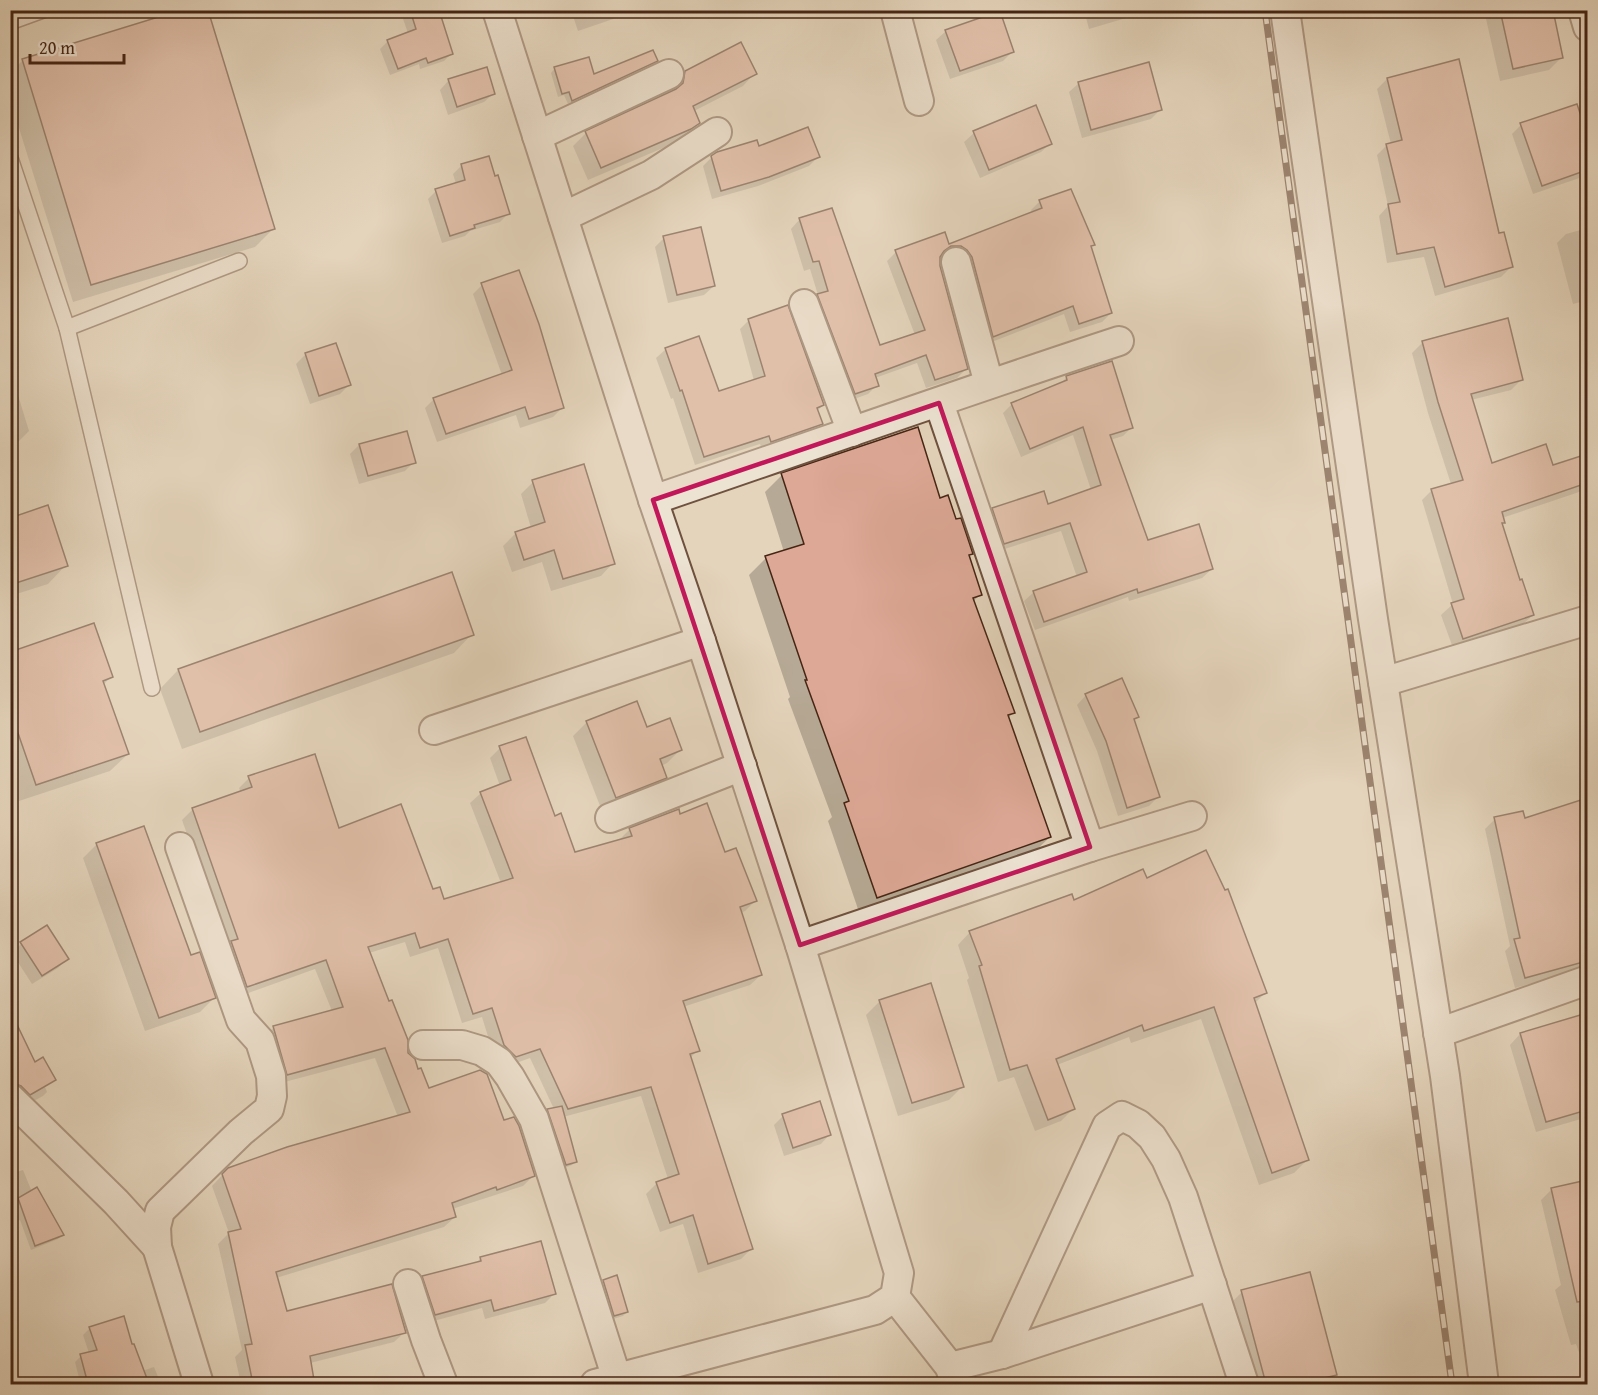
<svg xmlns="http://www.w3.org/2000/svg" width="1598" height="1395" font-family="'Gentium Book Plus',serif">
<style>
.shadow{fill:#0003}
.building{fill:#dda896;stroke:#462514;stroke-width:1.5}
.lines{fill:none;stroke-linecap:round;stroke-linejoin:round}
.service-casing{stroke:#6e513e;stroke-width:18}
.minor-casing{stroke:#6e513e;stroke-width:32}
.service{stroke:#ede3d3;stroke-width:15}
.minor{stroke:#ede3d3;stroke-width:28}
.rail-casing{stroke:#462514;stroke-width:7}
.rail{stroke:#ede3d3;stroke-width:4.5;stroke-dasharray:14;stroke-linecap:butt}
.marked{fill:none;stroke:#c2185b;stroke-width:4.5;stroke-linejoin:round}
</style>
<rect width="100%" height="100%" fill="#e4d4bb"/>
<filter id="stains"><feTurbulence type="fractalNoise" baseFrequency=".00333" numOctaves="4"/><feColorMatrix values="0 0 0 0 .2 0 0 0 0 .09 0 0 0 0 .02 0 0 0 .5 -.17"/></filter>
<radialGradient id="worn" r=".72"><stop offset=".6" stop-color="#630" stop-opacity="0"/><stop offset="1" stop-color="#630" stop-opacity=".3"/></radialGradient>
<g class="shadow">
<path d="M571,10H626L619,17L578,31Z"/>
<path d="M1084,10H1141L1136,15L1089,29Z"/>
<path d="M1484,10H1551L1562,57L1549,70L1500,81Z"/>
<path d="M411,11L451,54L444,61L420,69L419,64L390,75L380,49L388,41L408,33L403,19Z"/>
<path d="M946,31L1012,52L1003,61L950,79L936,40Z"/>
<path d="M23,60L273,229L255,247L73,302L10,99V73Z"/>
<path d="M656,61L652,65L568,104L564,95L558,97L551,73L555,68L593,76Z"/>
<path d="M686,72L755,73L743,86L694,111L699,123L677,142L588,180L573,146L586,133L671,93L672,86Z"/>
<path d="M1387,79L1498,235L1511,267L1501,277L1435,296L1424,257L1387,263L1379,216L1388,206L1377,155L1387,145L1391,144L1377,89Z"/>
<path d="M449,80L494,93L484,102L448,115L440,90Z"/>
<path d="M1079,83L1160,110L1151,119L1082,138L1069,92Z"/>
<path d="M1576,105L1588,139V175L1533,194L1512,134L1521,125Z"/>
<path d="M1035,107L1051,143L1041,152L980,178L964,142L974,133Z"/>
<path d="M712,157H818L809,166L758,186L712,199L703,166Z"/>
<path d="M462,165L508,214L500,222L470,231L465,236L442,243L428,199L436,191L456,184L453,174Z"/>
<path d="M1040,201L1093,245L1090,248L1111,313L1102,322L1070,332L1064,314L984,345L951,255H941L939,266L966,369L957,378L926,388L917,363L875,378L877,385L868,394L846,402L809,305L818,295L810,269L804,271L791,229L800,219L879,347L915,335L887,261L896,252L948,246L1032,213L1031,210Z"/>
<path d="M1588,228V300L1573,304L1557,243L1566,234Z"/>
<path d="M664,238L714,286L704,295L668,303L655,247Z"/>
<path d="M482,285L562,408L553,417L520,428L516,415L437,442L425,408L434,399L502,375L473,294Z"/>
<path d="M749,320L823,405L817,411L821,424L812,433L762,450L760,444L695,465L673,398L671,399L656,358L666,349L718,392L754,381L740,329Z"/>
<path d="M1423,342L1522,379L1511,390L1471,400L1491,465L1552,467L1588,455V489L1502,518L1503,522L1501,524L1519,582L1533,615L1522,625L1453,648L1441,615L1453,604L1422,500L1432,490L1451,484L1428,413L1412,353Z"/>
<path d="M335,344L349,385L340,394L310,404L296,364L305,355Z"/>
<path d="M10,369L29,431L15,445L10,446Z"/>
<path d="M1067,377L1132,427L1123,436L1110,440L1147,542L1212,569L1202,578L1129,601L1128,597L1035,630L1024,601L1034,592L1077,577L1061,531L995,552L984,518L993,509L1047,506L1091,490L1073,435L1021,457L1003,413L1012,404L1059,385Z"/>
<path d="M359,445L414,462L405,471L359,484L350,454Z"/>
<path d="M782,475L939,500L955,521L971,554L968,557L980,594L973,602L1014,712L1008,718L1050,837L1032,854L860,915L828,821L832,817L788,699L790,697L749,575L766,558L784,552L765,492Z"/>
<path d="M533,482L613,563L601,576L551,591L542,562L512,572L503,546L516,533L531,528L521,494Z"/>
<path d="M10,519L66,565L48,584L10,596Z"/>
<path d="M451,574L472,634L454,653L182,749L160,689L178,670Z"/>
<path d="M1588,641V674H1586L1581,647Z"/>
<path d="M10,653L111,677L103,685L128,754L110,771L19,801L10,776Z"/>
<path d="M1086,695L1138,716L1133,721L1158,797L1149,806L1118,816L1097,751L1077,705Z"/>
<path d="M587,722L646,729L681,749L667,763L661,766L665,778L651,791L602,811L573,736Z"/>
<path d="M500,748L554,818L574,854L619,840L629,830L678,811L680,816L725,854L756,900L745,911L740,913L761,975L750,985L683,1007L698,1050L690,1058L751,1249L741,1259L698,1273L683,1224L660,1232L646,1194L657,1183L668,1179L641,1096L563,1117L576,1161L572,1165L562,1169L544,1115L548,1111L554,1109L530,1058L505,1067L494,1056L482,1017L462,1023L438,948L410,957L405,942L369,953L407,1053L428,1090L503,1122L533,1176L523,1186L452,1209L455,1217L444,1227L276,1278L286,1312L405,1332L394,1342L310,1363L313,1379L307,1384H241L235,1357L242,1350L218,1244L229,1233L212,1186L228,1169L398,1117L375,1058L277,1084L264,1037L274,1027L332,1011L315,969L237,997L227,947L182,820L192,810L241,793L239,788L249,778L338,830L432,891L443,900L501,883L470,803L481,793L500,786L490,758Z"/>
<path d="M1588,798V971L1581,970L1515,988L1505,951L1510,946L1485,829L1495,819L1524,820Z"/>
<path d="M143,827L190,957L214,998L200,1012L145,1031L83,858L96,845Z"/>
<path d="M1146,880L1265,993L1254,1004L1307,1160L1294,1173L1259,1185L1201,1019L1131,1043L1129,1037L1057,1065L1073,1109L1061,1121L1035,1131L1014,1077L998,1082L967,980L969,978L958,945L970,932Z"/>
<path d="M21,944L67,959L58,968L32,984L12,953Z"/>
<path d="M880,1001L963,1086L949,1100L898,1116L866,1015Z"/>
<path d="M1588,1031V1117L1536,1132L1510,1045L1520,1034H1580Z"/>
<path d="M34,1064L54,1080L45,1087L47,1092L43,1096L30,1103L22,1094L10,1074Z"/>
<path d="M783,1116L830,1134L821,1144L784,1156L774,1125Z"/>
<path d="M23,1170L32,1192L62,1235L58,1239L31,1250L20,1220L10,1224V1174Z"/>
<path d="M1588,1181V1377L1576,1344L1571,1345L1555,1290L1561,1285L1541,1200L1551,1190Z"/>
<path d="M481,1258L554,1294L545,1303L485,1319L482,1308L426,1323L414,1286L423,1277L475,1264Z"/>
<path d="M603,1281L627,1312L623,1316L610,1320L599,1285Z"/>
<path d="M1242,1292L1335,1374L1325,1384H1250L1229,1305Z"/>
<path d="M90,1328L132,1346L142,1371L154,1367L161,1384H51L79,1378L75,1362L81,1356L89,1353L83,1335Z"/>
</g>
<g class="building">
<path d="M181,10H208L275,229L91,285L22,59Z"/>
<path d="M410,10H439L453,54L428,63L426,58L398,69L387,40L416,29Z"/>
<path d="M1500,10H1553L1563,58L1513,69Z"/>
<path d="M1000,11L1014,52L960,71L945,30Z"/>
<path d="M741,42L757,74L693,106L700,123L691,129L601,168L585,131L676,89L683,83L685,71Z"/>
<path d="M653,50L658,61L572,101L569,92L562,94L554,67L589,57L594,74Z"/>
<path d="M1459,59L1499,233L1504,232L1513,267L1445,287L1434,247L1397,254L1388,204L1400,202L1386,144L1402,140L1387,78Z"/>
<path d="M1149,62L1162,110L1091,130L1078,82Z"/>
<path d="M487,67L495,94L457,107L448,79Z"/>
<path d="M1577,104L1587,134V170L1542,186L1520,123Z"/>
<path d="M1036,105L1052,144L989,170L973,131Z"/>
<path d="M808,127L820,157L769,177L721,191L711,156L717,152L757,140L759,146Z"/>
<path d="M489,156L495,176L498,175L510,214L474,225L475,228L450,236L435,189L465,180L461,164Z"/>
<path d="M1071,189L1095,245L1091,246L1112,313L1079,324L1073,306L993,337L972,257L967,250L961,246H951L944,251L940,257V266L968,369L935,380L926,355L875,374L879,386L855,394L817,294L828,291L819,261L813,262L799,218L832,208L880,345L925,330L895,250L945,232L949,244L1042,208L1039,200Z"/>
<path d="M701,227L715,286L677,295L663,236Z"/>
<path d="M519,270L539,324L564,408L529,419L525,407L446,434L433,398L512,370L481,283Z"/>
<path d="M788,305L824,405L817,408L823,424L771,442L769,436L704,457L682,390L680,391L665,348L699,336L719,391L765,376L748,319Z"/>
<path d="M1508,318L1523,380L1471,394L1492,463L1546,444L1553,465L1587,454V483L1502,512L1505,523H1502L1520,580L1522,579L1534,615L1463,639L1451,603L1464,599L1431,489L1463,480L1438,402L1422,341Z"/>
<path d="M336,343L351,385L319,396L305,353Z"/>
<path d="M1112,361L1133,428L1110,435L1148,540L1199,524L1213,569L1138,593L1137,589L1044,622L1033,591L1087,572L1070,523L1004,544L992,508L1044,491L1048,504L1101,485L1083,427L1030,449L1011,403L1067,380L1066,376Z"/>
<path d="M918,427L940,498L948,495L956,519L961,518L973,554L969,555L982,595L973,598L1015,713L1008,715L1051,837L877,898L844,803L849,801L805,680H807L765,556L804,544L781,473Z"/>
<path d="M407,431L416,463L368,476L359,444Z"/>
<path d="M584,464L615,564L563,579L554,550L524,560L515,532L545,522L532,480Z"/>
<path d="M48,505L68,566L10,585V518Z"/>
<path d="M452,572L474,635L200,732L178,669Z"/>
<path d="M94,623L113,677L103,681L129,754L36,785L10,710V652Z"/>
<path d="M1122,678L1139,717L1134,719L1160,797L1127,808L1106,741L1085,694Z"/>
<path d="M637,701L647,727L670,718L682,750L660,759L667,778L616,798L586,721Z"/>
<path d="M526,737L555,816L561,813L575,852L632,836L629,828L679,809L680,814L707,803L725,852L736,848L757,901L740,907L762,975L683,1001L700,1051L690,1054L753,1249L708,1264L693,1215L670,1223L656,1182L679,1174L651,1087L568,1109L540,1049L516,1057L504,1045L492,1008L473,1014L448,939L420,948L415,933L368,947L389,1001L392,1000L408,1040V1053L415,1059L418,1069L421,1068L429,1088L480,1070L487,1074L504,1120L514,1117L519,1126L535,1176L497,1190L496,1187L452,1203L456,1217L276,1272L287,1311L392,1284L406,1333L310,1356L314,1380L290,1384H253L245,1345L252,1344L228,1232L241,1229L222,1174L228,1168L287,1147L410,1112L385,1048L287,1075L273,1026L343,1007L326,960L247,987L231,941L238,939L192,808L252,787L248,776L315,754L339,828L401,804L433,889L440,887L444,899L513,878L480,792L511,780L499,746Z"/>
<path d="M1587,798V961L1525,978L1514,939L1520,938L1494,817L1523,811L1525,818Z"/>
<path d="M144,826L191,955L200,952L216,998L159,1018L96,843Z"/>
<path d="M1206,850L1225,890L1228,889L1267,993L1254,998L1309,1160L1272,1173L1214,1007L1144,1031L1142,1025L1056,1059L1075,1109L1048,1120L1027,1065L1010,1070L979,966L982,965L969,931L1072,894L1074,900L1143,869L1147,878Z"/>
<path d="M47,925L69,959L42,976L20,942Z"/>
<path d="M931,983L964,1087L912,1103L879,1000Z"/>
<path d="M10,1010L35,1062L43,1057L56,1080L30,1095L21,1086L10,1082Z"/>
<path d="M1587,1013V1110L1546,1122L1520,1033Z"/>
<path d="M820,1101L831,1135L793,1148L782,1114Z"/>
<path d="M562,1106L577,1162L566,1165L547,1109Z"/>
<path d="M1587,1180V1301L1577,1302L1551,1188Z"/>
<path d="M37,1187L64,1235L35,1246L18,1198Z"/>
<path d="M541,1241L556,1294L494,1311L491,1300L435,1315L422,1276L481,1261L480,1257Z"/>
<path d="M1310,1272L1337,1375L1299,1384H1266L1241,1290Z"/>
<path d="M617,1275L628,1312L614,1316L603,1280Z"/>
<path d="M124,1316L132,1344H134L149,1384H88L80,1354L97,1350L89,1327Z"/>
</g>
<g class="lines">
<g class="service-casing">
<g id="service">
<path d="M10,22L43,10"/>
<path d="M10,158L67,328L152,688"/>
<path d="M67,328L239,261"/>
</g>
</g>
<g class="minor-casing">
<g id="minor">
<path d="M497,10L653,500L701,641L800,945L899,1273L895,1297L875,1310L595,1384"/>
<path d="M895,10L919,101"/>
<path d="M1285,10L1373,619L1445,1076L1484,1384"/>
<path d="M1583,10L1588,27"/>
<path d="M537,136L669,74"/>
<path d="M563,217L651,175L717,132"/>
<path d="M956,262L989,384"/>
<path d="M804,304L852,432"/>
<path d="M653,500C809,447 963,392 1119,341"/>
<path d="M1383,682L1588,620"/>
<path d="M434,730L701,641"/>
<path d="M610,818L742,766"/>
<path d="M180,847L241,1020L260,1041L271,1076L272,1096L269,1109L241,1132L160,1211L156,1227L157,1247L199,1384"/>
<path d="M1090,847L1192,816"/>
<path d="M800,945L1090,847L939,403"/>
<path d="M1438,1033L1588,980"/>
<path d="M423,1045H462L482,1051L499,1062L510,1077L534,1119L617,1379"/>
<path d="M10,1098L116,1202L157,1247"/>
<path d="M408,1284L426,1340L443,1384"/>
<path d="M895,1297L950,1367L955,1384"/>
<path d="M1002,1354L1107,1126L1122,1116L1138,1124L1152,1137L1166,1159L1183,1197L1244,1384"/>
<path d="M950,1367L1002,1354L1212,1285"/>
</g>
</g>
<use href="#service" class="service"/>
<use href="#minor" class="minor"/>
<g class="rail-casing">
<path id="rail" d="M1265,10L1452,1384"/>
</g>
<use href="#rail" class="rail"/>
</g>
<path d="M0 0H1598V1395H0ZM939,403L1090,847L800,945L653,500Z" fill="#e4d4bb" fill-opacity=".55" fill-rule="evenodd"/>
<path class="marked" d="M939,403L1090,847L800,945L653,500Z"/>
<rect width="1598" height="1395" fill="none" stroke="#e4d4bb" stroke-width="36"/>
<rect x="12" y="12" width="1574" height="1371" fill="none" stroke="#462514" stroke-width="3"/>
<rect x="18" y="18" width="1562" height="1359" fill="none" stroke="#462514" stroke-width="1.5"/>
<path d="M30 54v9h94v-9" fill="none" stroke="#462514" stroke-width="3"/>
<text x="39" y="54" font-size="18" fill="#462514" stroke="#ede3d3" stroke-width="4.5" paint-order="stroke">20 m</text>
<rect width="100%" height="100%" filter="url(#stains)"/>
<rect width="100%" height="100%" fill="url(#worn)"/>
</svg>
